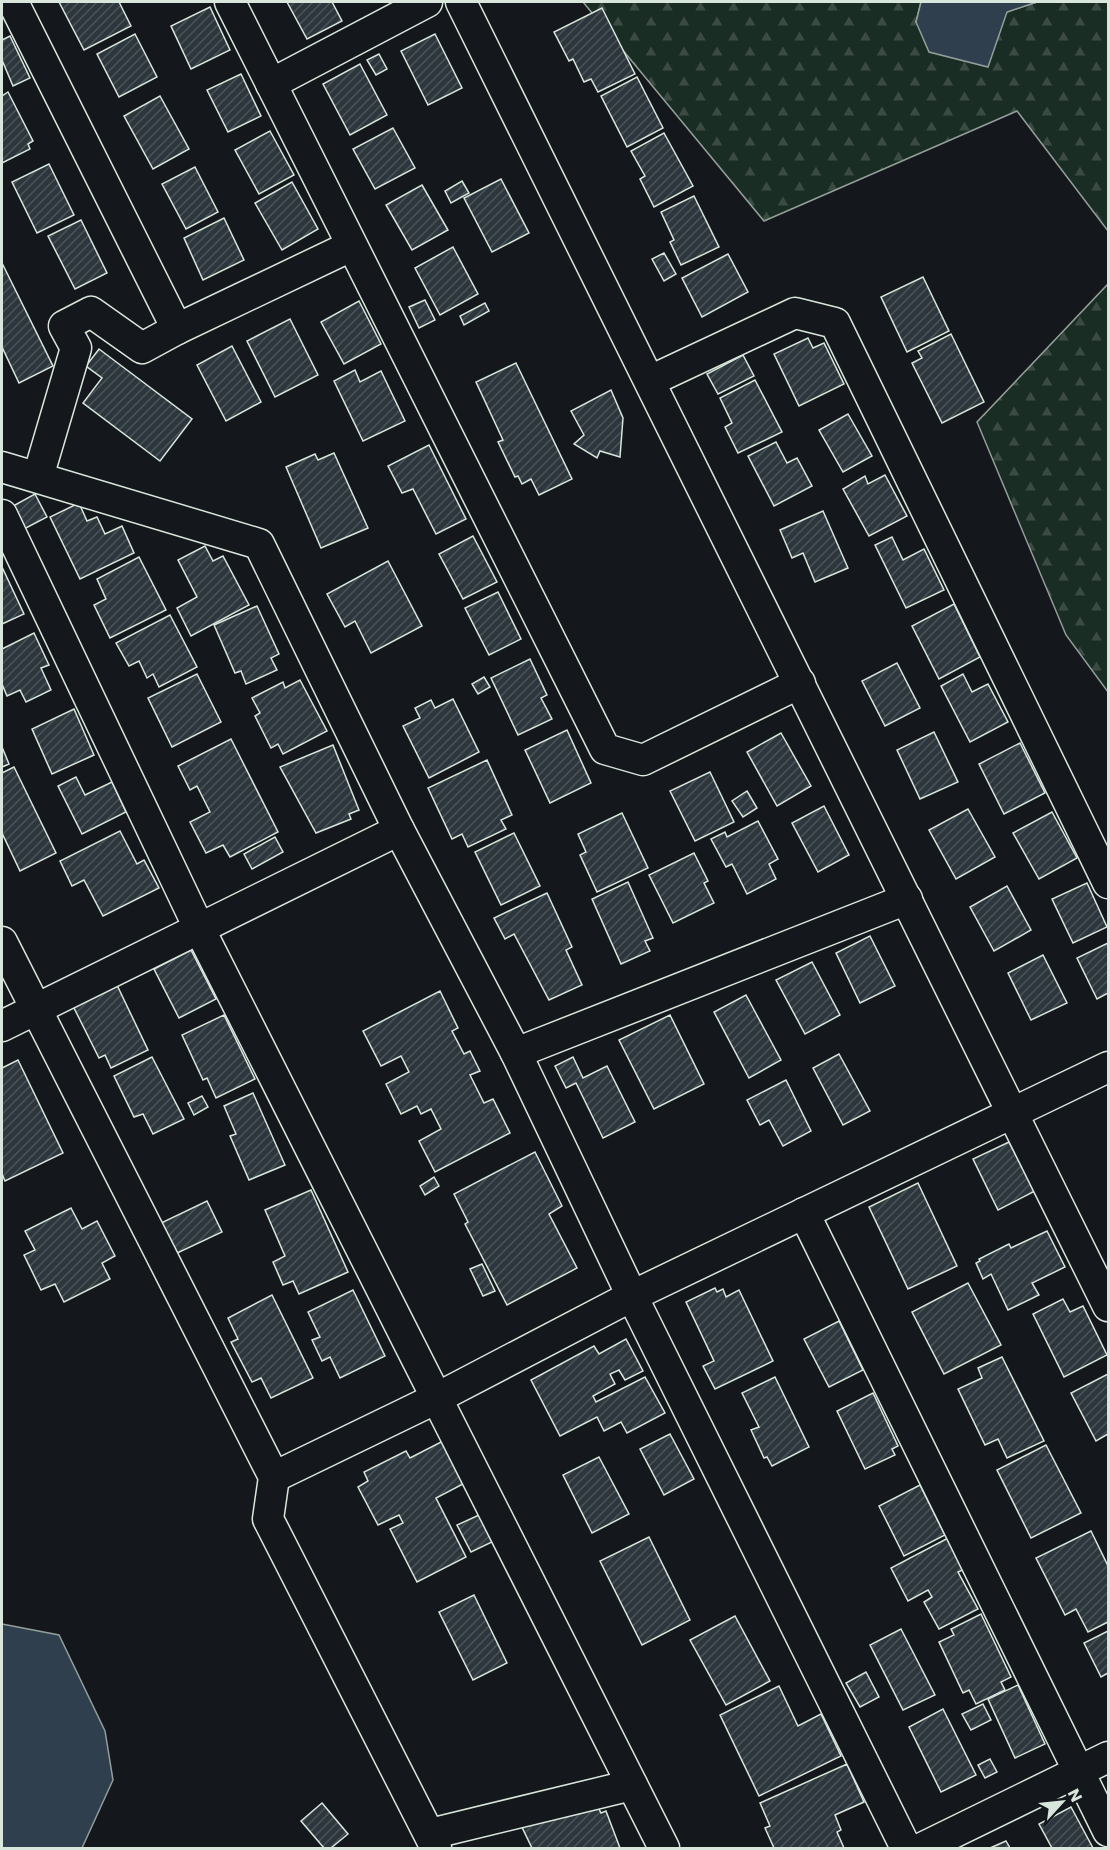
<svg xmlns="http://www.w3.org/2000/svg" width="1110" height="1850" font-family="Poppins,sans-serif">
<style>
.forest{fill:url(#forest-firs);stroke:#939e99;stroke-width:1.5}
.water{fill:#2f3f4d;stroke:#939e99;stroke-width:1.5}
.building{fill:url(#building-hatch);stroke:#d8e6dc;stroke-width:1.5}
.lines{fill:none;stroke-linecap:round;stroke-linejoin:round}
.street-casing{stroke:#d8e6dc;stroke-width:33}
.street{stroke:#14181c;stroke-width:30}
</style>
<defs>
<pattern id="forest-firs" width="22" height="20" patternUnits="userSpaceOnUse" patternTransform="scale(1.5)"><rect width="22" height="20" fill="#1a2d24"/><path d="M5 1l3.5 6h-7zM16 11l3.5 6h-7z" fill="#3b4b43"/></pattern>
<pattern id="building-hatch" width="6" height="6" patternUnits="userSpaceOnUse" patternTransform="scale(1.5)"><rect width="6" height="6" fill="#2c363c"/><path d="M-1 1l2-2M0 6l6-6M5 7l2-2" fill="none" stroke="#4a5358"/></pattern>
</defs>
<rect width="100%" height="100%" fill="#14181c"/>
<g class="forest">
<path d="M583,2H921L916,22L1007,12L1037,2H1108V231L1017,111L764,221Z"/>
<path d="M1108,284V692L1066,635L977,422Z"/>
</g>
<g class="water">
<path d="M921,2H1037L1007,12L988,67L929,52L916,22Z"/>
<path d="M2,1624L59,1635L105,1731L113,1780L82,1848H2Z"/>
</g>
<g class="building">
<path d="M59,2H119L131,26L84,50Z"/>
<path d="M287,2H332L342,21L307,39Z"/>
<path d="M210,7L230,50L191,69L171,26Z"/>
<path d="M602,8L635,74L598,92L591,79L584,82L573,59L569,61L554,32Z"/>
<path d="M135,34L157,77L119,97L97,54Z"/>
<path d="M435,34L462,88L428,105L401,51Z"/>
<path d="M10,36L30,78L13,86L2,60V40Z"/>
<path d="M379,54L387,69L376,75L367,60Z"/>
<path d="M360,64L387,115L350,135L323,84Z"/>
<path d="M241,74L261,116L228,132L207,90Z"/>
<path d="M637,77L663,128L627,147L601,96Z"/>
<path d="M8,92L33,141L28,144L30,149L2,163V96Z"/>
<path d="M160,96L189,149L153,169L124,116Z"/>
<path d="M393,128L415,168L375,189L353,149Z"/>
<path d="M270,131L294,175L259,194L235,150Z"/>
<path d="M664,133L693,186L654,207L640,179L645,176L631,151Z"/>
<path d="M49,164L74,215L37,233L12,182Z"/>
<path d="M195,167L218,212L186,229L162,184Z"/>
<path d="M501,179L529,233L492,252L464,198Z"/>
<path d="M462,181L469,193L451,203L445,191Z"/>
<path d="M292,182L318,229L282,250L255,203Z"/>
<path d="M422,185L448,230L412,250L386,205Z"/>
<path d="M694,196L719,247L681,265L670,242L674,240L661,212Z"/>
<path d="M224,218L244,260L203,280L184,238Z"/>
<path d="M81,220L107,273L75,289L48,236Z"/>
<path d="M453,247L478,294L440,315L415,268Z"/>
<path d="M664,253L676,274L664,281L652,259Z"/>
<path d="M728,254L748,292L702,317L682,278Z"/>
<path d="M2,263L53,366L19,383L2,347Z"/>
<path d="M923,277L949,331L907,352L881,297Z"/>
<path d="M425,300L435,320L419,328L409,307Z"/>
<path d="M359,301L381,344L344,364L321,322Z"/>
<path d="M485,303L489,311L464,325L460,316Z"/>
<path d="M290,319L318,375L275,397L247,341Z"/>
<path d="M951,334L984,402L942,423L912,363L922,358L918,351Z"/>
<path d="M808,338L813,348L824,343L844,384L799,406L774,354Z"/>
<path d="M232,346L261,402L226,421L197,365Z"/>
<path d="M99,349L192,419L160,461L83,403L102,378L86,366Z"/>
<path d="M743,355L754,376L718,394L707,374Z"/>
<path d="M516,363L572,479L539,495L531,479L522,484L518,476L515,477L498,442L503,440L476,382Z"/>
<path d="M355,370L360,382L381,371L405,421L363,441L334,381Z"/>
<path d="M755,380L782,432L738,453L725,427L732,423L720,398Z"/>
<path d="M611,390L623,418L620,457L600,451L597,458L574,444L584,435L571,411Z"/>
<path d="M848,414L872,456L843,472L819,430Z"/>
<path d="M776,442L787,463L797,458L812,486L774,506L748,456Z"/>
<path d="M429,445L466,519L436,534L413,489L402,493L388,466Z"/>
<path d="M334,453L368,528L321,548L286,467L315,454L318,460Z"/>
<path d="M885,475L907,516L869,536L843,489L865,476L868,484Z"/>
<path d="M35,494L47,517L24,529L13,506Z"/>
<path d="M79,503L87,521L97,517L105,534L122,526L134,553L80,579L50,517Z"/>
<path d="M823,511L848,568L815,582L803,553L792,558L780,530Z"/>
<path d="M473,536L497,582L463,599L439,554Z"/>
<path d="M892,537L903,560L924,549L944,590L906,608L875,545Z"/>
<path d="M205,546L213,561L223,556L249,605L191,636L177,608L197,597L178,560Z"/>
<path d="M139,557L166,610L110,638L94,605L106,599L97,579Z"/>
<path d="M388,561L422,626L371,653L355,621L345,627L327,594Z"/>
<path d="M2,567L24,614L2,624Z"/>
<path d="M498,592L521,639L489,655L465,608Z"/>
<path d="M954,604L980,657L939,679L912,626Z"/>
<path d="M257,606L279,654L271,658L277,670L246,684L241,671L235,673L214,625Z"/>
<path d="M170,615L197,667L159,687L153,674L147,678L139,661L129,666L116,643Z"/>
<path d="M34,633L49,665L41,668L51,690L26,702L20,690L7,696L2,684V649Z"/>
<path d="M530,659L547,695L541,698L552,719L518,735L491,678Z"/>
<path d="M897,663L920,708L885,726L862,681Z"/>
<path d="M197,674L221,722L172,747L148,698Z"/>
<path d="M963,674L972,692L988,684L1008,722L970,742L941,686Z"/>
<path d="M484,677L490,687L478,694L472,684Z"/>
<path d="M300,680L327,731L283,754L278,744L271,748L255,716L260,713L252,698L283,682L285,688Z"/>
<path d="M453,699L479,752L429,778L403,726L420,718L415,708L431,700L435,708Z"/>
<path d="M74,709L94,755L52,774L32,729Z"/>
<path d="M567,730L591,783L550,803L525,750Z"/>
<path d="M934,732L958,782L920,799L897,750Z"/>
<path d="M781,733L811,786L777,806L747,752Z"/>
<path d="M231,739L278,832L230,857L223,845L206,853L190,822L210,812L197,786L190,790L178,766Z"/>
<path d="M1020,743L1045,793L1004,814L979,764Z"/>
<path d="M333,745L359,810L349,814L351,819L316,833L280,767Z"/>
<path d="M2,747L9,764L2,767Z"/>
<path d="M487,760L512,815L501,820L506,829L468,847L462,834L452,839L428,788Z"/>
<path d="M14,767L56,853L20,871L2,833V773Z"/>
<path d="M710,772L734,822L695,841L670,791Z"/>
<path d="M76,777L85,795L112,782L126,812L82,834L58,786Z"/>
<path d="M747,791L757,808L743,817L732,801Z"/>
<path d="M824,806L849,855L818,872L792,823Z"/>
<path d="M968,809L995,857L956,879L929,830Z"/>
<path d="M1052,812L1077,858L1039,879L1013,833Z"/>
<path d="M622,813L648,868L597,892L580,855L586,852L578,834Z"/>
<path d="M758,821L778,859L769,864L776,879L747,894L732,864L726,867L711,839L725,832L727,837Z"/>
<path d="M120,831L137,864L144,860L159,888L103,916L84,880L72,886L60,861Z"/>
<path d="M514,833L540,886L501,905L475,852Z"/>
<path d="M275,837L283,852L252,869L244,854Z"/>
<path d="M694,853L708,881L704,883L714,903L673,923L649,875Z"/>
<path d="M628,882L653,938L645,941L650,951L621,964L592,899Z"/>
<path d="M1087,883L1107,927L1073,943L1052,899Z"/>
<path d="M1007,886L1031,930L994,951L970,907Z"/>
<path d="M547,893L572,947L566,950L582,985L549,1000L514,934L505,939L494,918Z"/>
<path d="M870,936L895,986L860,1003L836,953Z"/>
<path d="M1108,943V993L1097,999L1077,958Z"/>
<path d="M191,950L216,999L179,1018L154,969Z"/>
<path d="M1043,955L1067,1003L1031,1020L1008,973Z"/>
<path d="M812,962L840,1015L805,1034L776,980Z"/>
<path d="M116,983L148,1050L111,1068L105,1055L99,1058L72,1004Z"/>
<path d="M440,991L458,1028L452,1031L464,1054L470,1051L480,1071L470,1075L484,1103L493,1099L510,1133L435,1172L419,1141L441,1129L431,1109L421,1114L417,1106L401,1114L386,1084L409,1072L401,1056L381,1066L363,1031Z"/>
<path d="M746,995L781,1060L749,1078L714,1012Z"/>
<path d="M224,1015L255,1079L216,1098L207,1078L203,1080L182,1035Z"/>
<path d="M670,1015L704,1084L654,1109L619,1040Z"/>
<path d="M839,1054L870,1111L843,1125L813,1068Z"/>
<path d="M152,1057L184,1119L153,1134L143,1114L134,1117L114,1076Z"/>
<path d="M573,1057L583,1078L607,1066L635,1122L603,1138L576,1083L566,1088L555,1066Z"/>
<path d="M18,1060L63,1153L5,1181L2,1174V1068Z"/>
<path d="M786,1080L811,1131L783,1146L769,1120L760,1125L747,1100Z"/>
<path d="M253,1093L285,1165L249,1180L230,1136L236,1134L224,1106Z"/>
<path d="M202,1096L208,1107L194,1115L188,1103Z"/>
<path d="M1009,1142L1035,1191L998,1210L973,1159Z"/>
<path d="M535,1152L562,1206L549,1214L577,1268L507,1305L465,1224L468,1222L454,1194Z"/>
<path d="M434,1177L439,1186L425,1195L420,1186Z"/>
<path d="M918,1183L957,1266L908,1289L869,1207Z"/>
<path d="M311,1190L348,1272L299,1294L293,1281L283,1285L273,1262L285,1256L265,1210Z"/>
<path d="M207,1201L222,1232L173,1255L159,1224Z"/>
<path d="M71,1208L82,1229L97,1221L115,1256L102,1263L110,1279L64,1302L55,1284L41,1290L24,1255L35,1250L25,1231Z"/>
<path d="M1047,1231L1065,1267L1032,1283L1039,1295L1008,1310L991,1274L983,1279L976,1263L980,1261L979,1259L1009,1244L1011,1248Z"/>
<path d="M482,1264L495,1291L483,1296L470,1269Z"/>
<path d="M968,1283L1001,1345L944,1374L912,1312Z"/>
<path d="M715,1288L717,1292L723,1289L726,1297L739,1290L773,1361L715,1389L703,1366L714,1361L686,1302Z"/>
<path d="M353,1290L385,1356L340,1378L330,1357L322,1361L312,1340L320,1337L308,1312Z"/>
<path d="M272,1295L313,1378L271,1398L261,1378L252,1382L231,1342L238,1339L228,1318Z"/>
<path d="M1063,1299L1070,1312L1083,1306L1107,1355L1064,1377L1033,1314Z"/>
<path d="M839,1321L863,1370L829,1387L804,1339Z"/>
<path d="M626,1339L643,1371L625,1380L619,1370L610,1374L615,1384L593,1396L596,1402L645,1377L665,1413L627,1433L621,1422L604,1431L597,1417L560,1436L531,1380L594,1346L599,1354Z"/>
<path d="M1002,1357L1044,1441L1007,1458L998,1439L985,1445L958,1389L982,1378L978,1368Z"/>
<path d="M1108,1374V1434L1096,1441L1071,1393Z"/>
<path d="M775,1377L809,1447L772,1466L767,1457L764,1458L751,1430L759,1427L742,1393Z"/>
<path d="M873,1393L898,1446L892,1449L895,1455L865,1469L837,1411Z"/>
<path d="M670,1434L694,1479L664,1495L640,1449Z"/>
<path d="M443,1441L465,1483L436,1498L466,1557L417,1582L390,1529L403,1523L399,1515L378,1525L358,1487L368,1481L364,1472L406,1451L410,1458Z"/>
<path d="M1046,1445L1081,1513L1031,1538L997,1470Z"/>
<path d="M599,1457L629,1514L592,1533L563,1475Z"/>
<path d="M920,1485L945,1535L904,1556L879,1506Z"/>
<path d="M479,1515L492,1542L471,1552L457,1525Z"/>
<path d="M1091,1531L1108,1566V1622L1088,1632L1076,1609L1065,1615L1036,1558Z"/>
<path d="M649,1537L690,1620L642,1645L600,1561Z"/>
<path d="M950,1537L967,1568L958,1572L978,1609L939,1629L924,1602L932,1597L928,1590L908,1601L891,1568Z"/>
<path d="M474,1595L507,1663L473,1680L439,1612Z"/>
<path d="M981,1614L1011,1677L1001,1682L1005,1690L976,1704L969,1690L963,1693L939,1642L954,1635L951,1629Z"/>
<path d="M735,1616L770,1681L726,1705L690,1640Z"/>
<path d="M901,1629L935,1695L903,1710L870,1645Z"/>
<path d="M1108,1631V1673L1101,1677L1084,1643Z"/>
<path d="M866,1672L879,1697L860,1707L846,1683Z"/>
<path d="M1018,1685L1045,1744L1015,1758L988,1699Z"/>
<path d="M779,1686L798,1726L821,1714L841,1756L759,1796L720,1715Z"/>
<path d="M983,1704L991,1720L971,1730L962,1714Z"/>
<path d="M943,1709L976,1775L941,1792L909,1727Z"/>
<path d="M990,1759L997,1772L985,1778L978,1765Z"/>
<path d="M847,1764L864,1802L835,1815L841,1830L837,1832L844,1848H774L765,1828L770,1826L760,1803Z"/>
<path d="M588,1787L601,1813L606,1811L620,1848H532L519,1821Z"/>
<path d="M322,1803L348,1834L331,1848H324L301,1821Z"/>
<path d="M1071,1807L1093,1848H1052L1039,1824Z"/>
<path d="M1006,1841L1010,1848H990Z"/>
</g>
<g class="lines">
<g class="street-casing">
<g id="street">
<path d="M13,2L177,329L351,246"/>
<path d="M230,2L605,749L643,760L800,683"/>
<path d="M461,2L1108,1306"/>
<path d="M271,84L427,2"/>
<path d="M650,381L795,313L835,323L1108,883"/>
<path d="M2,467L259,544L399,830L516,1053L632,1296L906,1848"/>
<path d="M38,477L76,348L64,326L91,312L142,348L177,329"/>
<path d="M2,515L199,928L664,1848"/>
<path d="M2,942L274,1477L268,1519L436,1848"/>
<path d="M2,1026L399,830"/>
<path d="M516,1053L907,899"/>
<path d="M804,1213L1108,1831"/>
<path d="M274,1477L435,1399L632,1296L1108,1067"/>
<path d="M430,1834L632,1785"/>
<path d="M922,1848L1108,1757"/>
</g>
</g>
<use href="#street" class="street"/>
</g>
<rect width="1110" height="1850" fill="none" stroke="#d8e6dc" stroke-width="6"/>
<g transform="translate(1062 1802) rotate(63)" stroke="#14181c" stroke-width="4.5" paint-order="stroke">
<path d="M0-4.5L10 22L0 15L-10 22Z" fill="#d8e6dc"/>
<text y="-9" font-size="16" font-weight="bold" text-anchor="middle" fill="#d8e6dc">N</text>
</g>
</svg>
